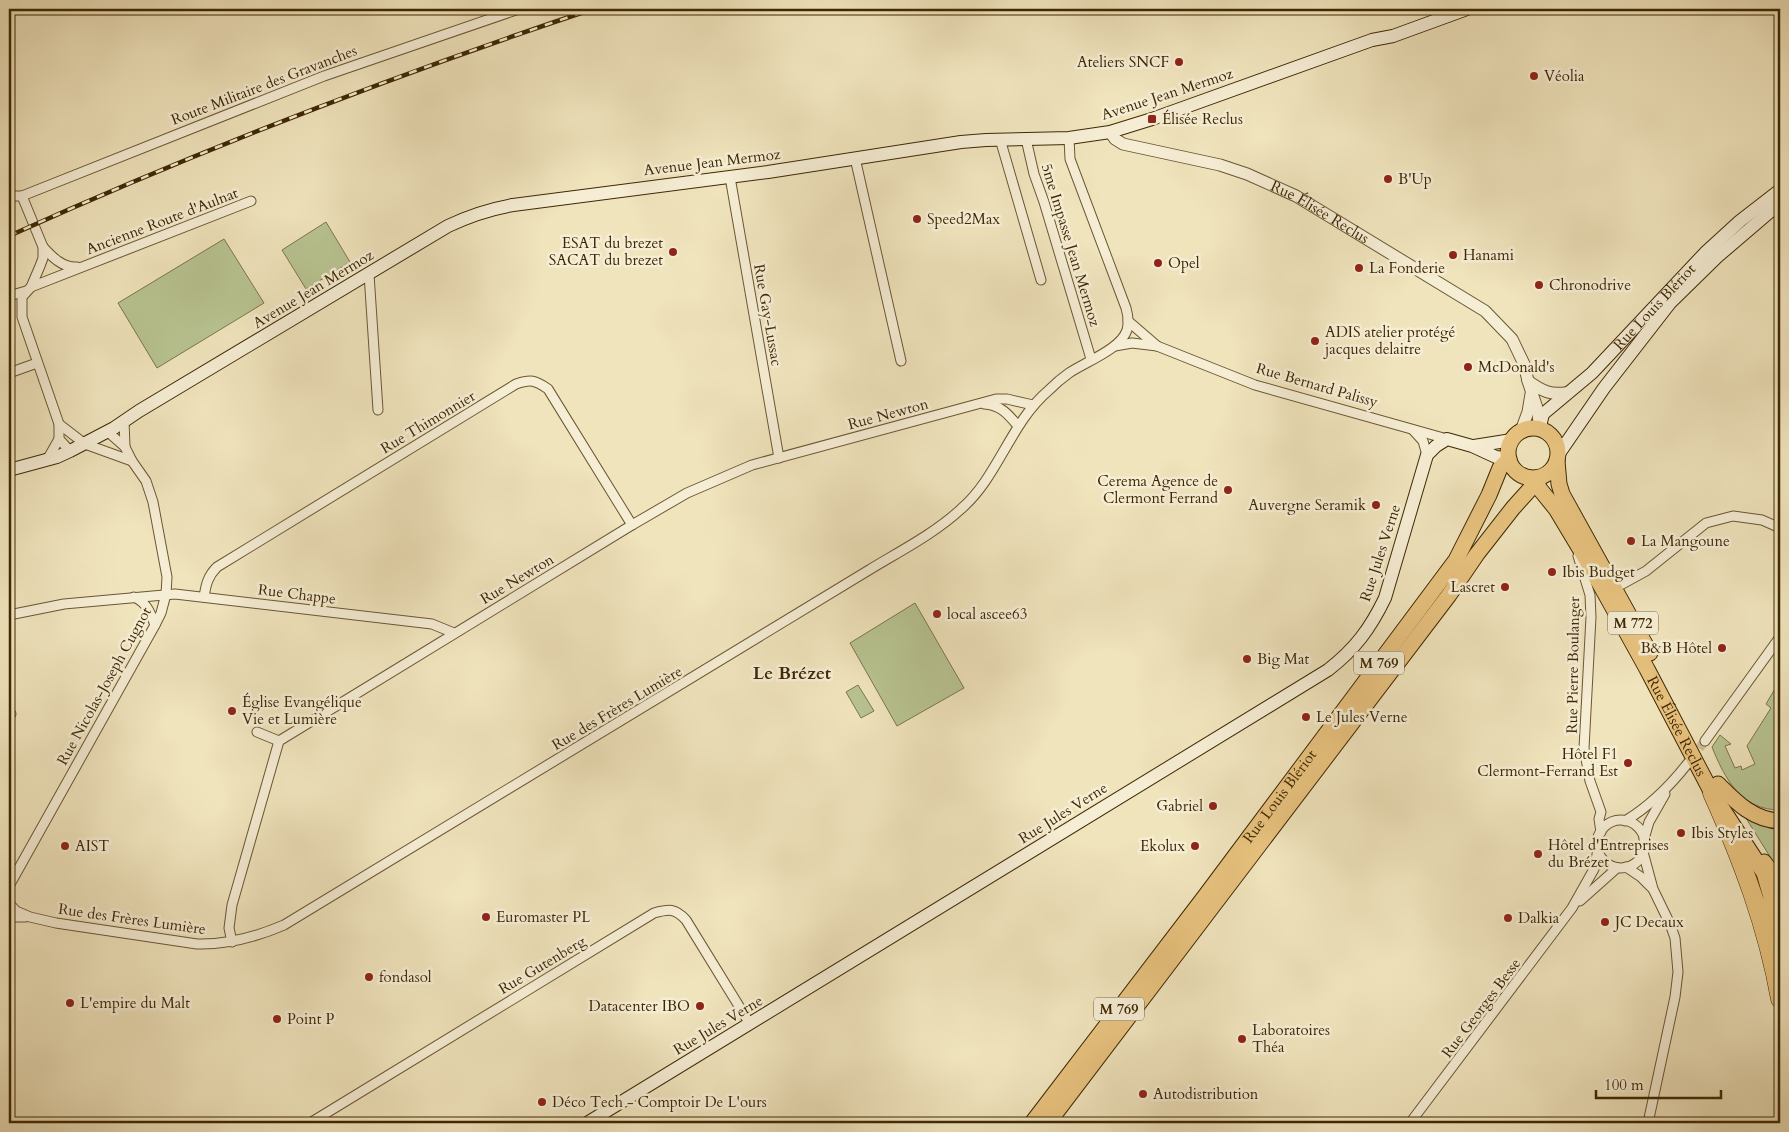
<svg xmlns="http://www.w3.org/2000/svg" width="1789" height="1132" font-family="Cardo,serif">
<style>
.green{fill:#b8c492;stroke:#7b764a}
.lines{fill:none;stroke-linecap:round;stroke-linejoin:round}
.minor-tunnel{stroke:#ccbe98;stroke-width:9;stroke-dasharray:9 4.5;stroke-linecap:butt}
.minor-casing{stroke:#6a5732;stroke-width:11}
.tertiary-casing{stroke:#6a5732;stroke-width:13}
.secondary-casing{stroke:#3e2803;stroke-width:14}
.primary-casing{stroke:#3e2803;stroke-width:17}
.motorway-casing{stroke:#3e2803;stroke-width:19}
.minor{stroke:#f5edd4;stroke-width:9}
.tertiary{stroke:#f5edd4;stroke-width:11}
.secondary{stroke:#f5edd4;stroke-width:12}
.primary{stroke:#e8c27e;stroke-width:15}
.motorway{stroke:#e8c27e;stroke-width:18}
.rail-casing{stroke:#3e2803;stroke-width:4.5}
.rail{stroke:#f5edd4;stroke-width:2.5;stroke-dasharray:8;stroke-linecap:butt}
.poi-dot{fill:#8f2418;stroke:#f5edd4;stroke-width:2}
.labels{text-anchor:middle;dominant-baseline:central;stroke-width:5;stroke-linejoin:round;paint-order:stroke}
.shield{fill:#f5edd4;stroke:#756342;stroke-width:1}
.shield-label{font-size:14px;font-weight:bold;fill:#3e2803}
.poi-label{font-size:15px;fill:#3e2803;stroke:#f5edd4;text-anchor:start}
.street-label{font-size:15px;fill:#3e2803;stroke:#f5edd4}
.quarter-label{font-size:18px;font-weight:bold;fill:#3e2803;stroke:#f5edd4}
</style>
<rect width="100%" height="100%" fill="#f0e4bd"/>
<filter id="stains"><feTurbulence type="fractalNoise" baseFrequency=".004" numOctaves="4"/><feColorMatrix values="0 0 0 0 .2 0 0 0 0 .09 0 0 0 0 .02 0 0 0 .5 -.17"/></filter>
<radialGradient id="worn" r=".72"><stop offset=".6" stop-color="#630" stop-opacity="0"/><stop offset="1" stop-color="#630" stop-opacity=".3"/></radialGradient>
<g class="green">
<path d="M326,222L350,262L306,289L282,250Z"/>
<path d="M224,239L264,303L157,368L118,303Z"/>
<path d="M915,603L964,688L897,726L850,643Z"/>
<path d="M1779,682L1780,810C1741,810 1725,779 1712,747L1720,735L1731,744L1725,746L1735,768L1741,766L1742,770L1755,764L1747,746L1771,708L1766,704Z"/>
<path d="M858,685L874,711L861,718L846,692Z"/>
<path d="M1744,815L1780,826V871H1779Z"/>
</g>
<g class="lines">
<path class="minor-tunnel" d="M1691,759L1705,741"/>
<g class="minor-casing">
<g id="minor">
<path d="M1000,139L1041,280"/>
<path d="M1026,139L1034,174L1044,202L1091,359"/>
<path d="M855,158L901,361"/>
<path d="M730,177L779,458"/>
<path d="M9,196H22L43,247V258L40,266L31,287L22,297V317L59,424V439L70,451"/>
<path d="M22,196L324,76L519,9"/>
<path d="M43,247C52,257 63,268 77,267"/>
<path d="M369,274L378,410"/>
<path d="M31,287L251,201"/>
<path d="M9,296L26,291"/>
<path d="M1128,321L1157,346"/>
<path d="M1115,346L1132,343L1157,346L1255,385L1447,439"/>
<path d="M9,373L37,363"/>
<path d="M984,404C1001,405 1008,414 1018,426"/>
<path d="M124,421L125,447"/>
<path d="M59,424L85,444L132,461"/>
<path d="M1413,430L1423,441L1427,455"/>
<path d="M47,460L59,439"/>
<path d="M1578,556L1590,595L1591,617L1584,748L1590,781L1601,812L1599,819L1601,832"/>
<path d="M1615,588L1646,571L1706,523L1733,516L1762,520L1780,528"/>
<path d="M134,597C147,603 150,612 155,625"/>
<path d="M204,597C206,584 208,576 217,567L516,384C531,379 535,380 548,389L632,525"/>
<path d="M9,615L64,604L175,594L432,624L454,633"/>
<path d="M9,714H11"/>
<path d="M257,732L279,741"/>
<path d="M1705,741L1780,637"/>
<circle cx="1621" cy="844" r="24"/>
<path d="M1625,821C1650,806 1670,786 1688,763"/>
<path d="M1644,839L1649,822L1665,794"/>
<path d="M1643,852L1653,889L1670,924L1675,938L1678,972L1675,997L1648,1123"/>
<path d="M1626,867L1641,877L1651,887"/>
<path d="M9,886L155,625L161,613L166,594L167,577L153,502L146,481L132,461L125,447L108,432"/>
<path d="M1580,901L1617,868"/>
<path d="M9,903L16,911L30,917L56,923L197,944C228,945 256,937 284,925L869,570C900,551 934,534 961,509C999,476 1010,423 1049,390C1055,384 1062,378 1069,373C1085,362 1121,349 1127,330C1129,323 1128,315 1126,308L1070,159L1069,138"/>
<path d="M9,917H25"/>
<path d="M232,942L229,928L232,905L279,741L632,525L687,493L752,465L996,399H1007L1033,405"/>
<path d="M310,1123L654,913C669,909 675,908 686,920L750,1024"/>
<path d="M1410,1123L1572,908L1594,869L1598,850"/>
</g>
</g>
<g class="tertiary-casing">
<g id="tertiary">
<path id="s1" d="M1110,132L1115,139L1123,144L1220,165L1247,174L1296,196L1485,311L1512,339L1524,364L1528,381L1538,411L1539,425"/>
<path d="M1528,381C1542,391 1551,396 1569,392"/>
<path d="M1521,431L1528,412L1531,394"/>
</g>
</g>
<g class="secondary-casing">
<g id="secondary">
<path id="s2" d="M1541,430V422L1543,414L1592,373L1705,253L1740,221L1780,190"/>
<path d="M1474,446L1512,440"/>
<path d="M1558,455L1604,388L1670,303L1717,257L1780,203"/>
<path d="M9,470L57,457L70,451L114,428L139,411L448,226C469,216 490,209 513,205L768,172L961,142L986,140L1069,138L1110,132L1152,119L1372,40L1393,36L1467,9"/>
<path d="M587,1123L1328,670C1355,649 1370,629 1385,598L1427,455L1436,446L1447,439L1472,446L1496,457L1509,459"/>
</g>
</g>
<g class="primary-casing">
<g id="primary">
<circle cx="1533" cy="453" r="25"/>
<path d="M1557,461L1559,484L1562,494L1650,653"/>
<path id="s3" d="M1536,478L1539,488L1556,509L1586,559L1647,669L1712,793L1764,873L1771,897"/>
<path d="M1718,784C1736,802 1753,820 1780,821"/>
<path d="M1764,862L1770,870L1780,879"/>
<path d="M1776,891C1766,902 1769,915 1780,924"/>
<path id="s4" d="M1032,1123L1206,895L1456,560L1489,495L1500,468L1509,459"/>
<path d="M1048,1123L1449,595L1477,554L1513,508L1531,488L1532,483L1529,478"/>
</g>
</g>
<g class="motorway-casing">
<g id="motorway">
<path d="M1712,793C1742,860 1767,926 1780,999"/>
<path d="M1779,923L1780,930"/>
</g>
</g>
<use href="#minor" class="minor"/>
<use href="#tertiary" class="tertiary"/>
<use href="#secondary" class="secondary"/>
<use href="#primary" class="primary"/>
<use href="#motorway" class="motorway"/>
<g class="rail-casing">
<path id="rail" d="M9,236C200,150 395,75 593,9"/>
</g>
<use href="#rail" class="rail"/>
</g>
<g class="poi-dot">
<circle cx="1179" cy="62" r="5"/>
<circle cx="1534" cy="76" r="5"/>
<rect x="1147" y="114" width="10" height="10" rx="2.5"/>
<circle cx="1388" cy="179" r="5"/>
<circle cx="917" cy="219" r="5"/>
<circle cx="673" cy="252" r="5"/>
<circle cx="1453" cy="255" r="5"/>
<circle cx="1158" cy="263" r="5"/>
<circle cx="1359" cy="268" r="5"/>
<circle cx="1539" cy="285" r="5"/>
<circle cx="1315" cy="341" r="5"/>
<circle cx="1468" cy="367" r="5"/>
<circle cx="1228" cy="490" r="5"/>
<circle cx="1376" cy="505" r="5"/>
<circle cx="1631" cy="541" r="5"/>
<circle cx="1552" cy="572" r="5"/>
<circle cx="1505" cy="587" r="5"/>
<circle cx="937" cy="614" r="5"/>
<circle cx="1722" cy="648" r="5"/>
<circle cx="1247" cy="659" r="5"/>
<circle cx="232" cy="711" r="5"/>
<circle cx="1306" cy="717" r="5"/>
<circle cx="1628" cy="763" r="5"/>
<circle cx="1213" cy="806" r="5"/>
<circle cx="1681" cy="833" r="5"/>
<circle cx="65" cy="846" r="5"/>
<circle cx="1195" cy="846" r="5"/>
<circle cx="1538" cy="854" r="5"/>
<circle cx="486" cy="917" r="5"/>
<circle cx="1508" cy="918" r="5"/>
<circle cx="1605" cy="922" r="5"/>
<circle cx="369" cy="977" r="5"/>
<circle cx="70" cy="1003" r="5"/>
<circle cx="700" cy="1006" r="5"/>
<circle cx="277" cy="1019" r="5"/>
<circle cx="1242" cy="1039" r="5"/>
<circle cx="1143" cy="1094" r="5"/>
<circle cx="542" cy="1102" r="5"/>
</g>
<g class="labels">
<g class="shield">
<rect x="1608" y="611.5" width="50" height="23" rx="4"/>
<rect x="1354" y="651.5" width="50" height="23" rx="4"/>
<rect x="1094" y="997.5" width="50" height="23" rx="4"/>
</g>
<g class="shield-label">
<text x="1633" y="623">M 772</text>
<text x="1379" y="663">M 769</text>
<text x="1119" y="1009">M 769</text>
</g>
<g class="poi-label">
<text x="1169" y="62" text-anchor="end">Ateliers SNCF</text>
<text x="1544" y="76">Véolia</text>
<text x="1162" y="119">Élisée Reclus</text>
<text x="1398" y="179">B'Up</text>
<text x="927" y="219">Speed2Max</text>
<text x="663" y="243" text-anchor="end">ESAT du brezet<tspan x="663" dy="17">SACAT du brezet</tspan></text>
<text x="1463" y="255">Hanami</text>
<text x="1168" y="263">Opel</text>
<text x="1369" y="268">La Fonderie</text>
<text x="1549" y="285">Chronodrive</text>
<text x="1325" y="332">ADIS atelier protégé<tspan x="1325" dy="17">jacques delaitre</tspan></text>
<text x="1478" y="367">McDonald's</text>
<text x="1218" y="481" text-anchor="end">Cerema Agence de<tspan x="1218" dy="17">Clermont Ferrand</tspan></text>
<text x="1366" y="505" text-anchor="end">Auvergne Seramik</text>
<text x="1641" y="541">La Mangoune</text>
<text x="1562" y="572">Ibis Budget</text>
<text x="1495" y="587" text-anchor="end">Lascret</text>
<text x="947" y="614">local ascee63</text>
<text x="1712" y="648" text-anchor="end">B&amp;B Hôtel</text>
<text x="1257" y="659">Big Mat</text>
<text x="242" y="702">Église Evangélique<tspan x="242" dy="17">Vie et Lumière</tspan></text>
<text x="1316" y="717">Le Jules Verne</text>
<text x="1618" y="754" text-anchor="end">Hôtel F1<tspan x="1618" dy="17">Clermont-Ferrand Est</tspan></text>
<text x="1203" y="806" text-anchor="end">Gabriel</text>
<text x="1691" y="833">Ibis Styles</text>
<text x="1548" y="845">Hôtel d'Entreprises<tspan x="1548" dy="17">du Brézet</tspan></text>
<text x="75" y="846">AIST</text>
<text x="1185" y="846" text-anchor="end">Ekolux</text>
<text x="496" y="917">Euromaster PL</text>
<text x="1518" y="918">Dalkia</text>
<text x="1615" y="922">JC Decaux</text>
<text x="379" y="977">fondasol</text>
<text x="80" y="1003">L'empire du Malt</text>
<text x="690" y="1006" text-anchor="end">Datacenter IBO</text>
<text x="287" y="1019">Point P</text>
<text x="1252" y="1030">Laboratoires<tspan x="1252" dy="17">Théa</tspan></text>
<text x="1153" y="1094">Autodistribution</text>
<text x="552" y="1102">Déco Tech - Comptoir De L'ours</text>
</g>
<g class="street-label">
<text transform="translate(264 85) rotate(-21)">Route Militaire des Gravanches</text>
<text transform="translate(1167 94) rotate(-18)">Avenue Jean Mermoz</text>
<text transform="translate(712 162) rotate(-7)">Avenue Jean Mermoz</text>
<text stroke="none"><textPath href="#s1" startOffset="228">Rue Élisée Reclus</textPath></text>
<text transform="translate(162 221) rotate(-21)">Ancienne Route d'Aulnat</text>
<text transform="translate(1071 245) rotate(73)">5me Impasse Jean Mermoz</text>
<text transform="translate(313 289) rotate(-31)">Avenue Jean Mermoz</text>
<text stroke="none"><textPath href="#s2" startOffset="171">Rue Louis Blériot</textPath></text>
<text transform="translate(768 315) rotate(80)">Rue Gay-Lussac</text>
<text transform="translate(1317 385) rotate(16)">Rue Bernard Palissy</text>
<text transform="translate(888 414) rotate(-15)">Rue Newton</text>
<text transform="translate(428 422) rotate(-31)">Rue Thimonnier</text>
<text transform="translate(1380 553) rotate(-72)">Rue Jules Verne</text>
<text transform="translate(517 579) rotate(-31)">Rue Newton</text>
<text transform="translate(297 594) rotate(7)">Rue Chappe</text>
<text transform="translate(1573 665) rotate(-89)">Rue Pierre Boulanger</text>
<text transform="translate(104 686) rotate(-61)">Rue Nicolas-Joseph Cugnot</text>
<text transform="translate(617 708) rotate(-31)">Rue des Frères Lumière</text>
<text stroke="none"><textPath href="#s3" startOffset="286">Rue Élisée Reclus</textPath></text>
<text stroke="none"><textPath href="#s4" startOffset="410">Rue Louis Blériot</textPath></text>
<text transform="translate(1063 813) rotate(-32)">Rue Jules Verne</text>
<text transform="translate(132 919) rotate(8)">Rue des Frères Lumière</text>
<text transform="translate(542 965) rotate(-31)">Rue Gutenberg</text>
<text transform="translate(1481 1008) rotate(-53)">Rue Georges Besse</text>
<text transform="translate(718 1025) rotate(-31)">Rue Jules Verne</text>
</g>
<g class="quarter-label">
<text x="792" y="673">Le Brézet</text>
</g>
</g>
<rect width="1789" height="1132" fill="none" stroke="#f0e4bd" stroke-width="30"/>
<rect x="10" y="10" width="1769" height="1112" fill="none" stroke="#3e2803" stroke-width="2.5"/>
<rect x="15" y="15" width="1759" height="1102" fill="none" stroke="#3e2803"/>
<path d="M1596 1090v8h125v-8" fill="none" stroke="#3e2803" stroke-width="2.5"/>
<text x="1604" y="1090" font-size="15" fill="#3e2803" stroke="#f5edd4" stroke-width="4" paint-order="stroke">100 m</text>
<rect width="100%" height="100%" filter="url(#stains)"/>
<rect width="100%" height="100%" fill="url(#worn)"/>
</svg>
